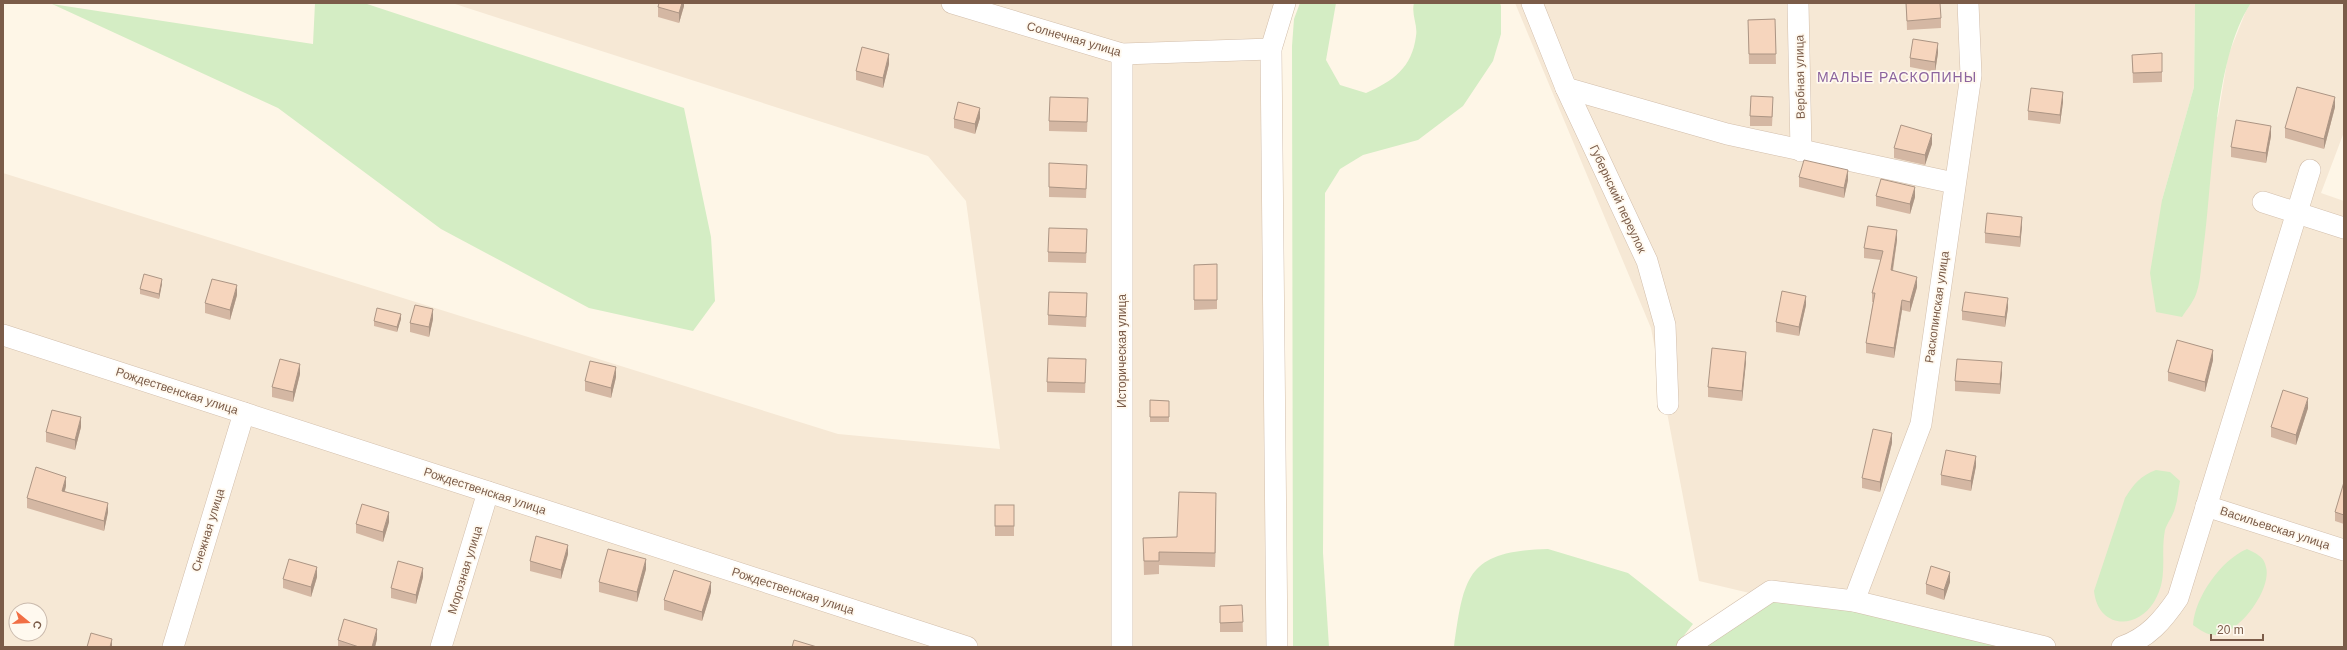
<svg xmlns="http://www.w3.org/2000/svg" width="2347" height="650" font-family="Helvetica,sans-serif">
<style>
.residential{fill:#f6e8d5;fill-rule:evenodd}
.green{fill:#d4edc4}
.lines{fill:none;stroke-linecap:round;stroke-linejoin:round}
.minor-casing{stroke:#d2beab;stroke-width:22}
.minor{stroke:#fff;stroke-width:21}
.wall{fill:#d4b7a3}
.shaded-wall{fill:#ac9584}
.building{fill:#f6d5bd;stroke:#ac9584}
.labels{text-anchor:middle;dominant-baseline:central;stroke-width:3.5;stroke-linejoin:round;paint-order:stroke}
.street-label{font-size:12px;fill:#7b5c49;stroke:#fff9ef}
.quarter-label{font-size:14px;letter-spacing:1px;fill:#8c649e;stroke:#fff9ef}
</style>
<rect width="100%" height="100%" fill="#fef6e7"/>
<g class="residential">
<path d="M452,3H1279L1277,647H3V173L838,434L1000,449L966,201L928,156ZM16,610H40V634H16Z"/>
<path d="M1515,3H2195L2194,87L2162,200L2218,116L2228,56L2246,11L2251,3H2344V132L2321,193L2344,201V647H1978L1699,581L1651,328Z"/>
</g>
<g class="green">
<path d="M315,3H364L684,108L711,237L715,301L693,331L589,308L441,229L278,108L52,4L313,44Z"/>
<path d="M1300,3H1336L1326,60L1340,85L1366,93C1393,81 1412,68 1416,36C1418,25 1411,14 1414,3H1500L1501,6V34L1493,61L1463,106L1418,140L1363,155L1340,169L1325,193L1323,553L1329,647H1293L1292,46L1294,19Z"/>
<path d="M2195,3H2251C2213,59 2213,183 2203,252C2201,264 2201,279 2197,291C2195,300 2187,309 2182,317L2156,312L2150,273L2162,200L2194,87Z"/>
<path d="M2156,470L2170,472L2180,481C2178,490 2178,499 2175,508C2173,516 2167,523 2165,530C2160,555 2169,578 2154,602C2136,631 2098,628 2094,591L2125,498C2134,484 2140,476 2156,470Z"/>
<path d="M1548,549L1628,573L1693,624L1675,647H1454C1464,576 1467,551 1548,549Z"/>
<path d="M2247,549C2255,553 2264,556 2266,567C2272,589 2240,632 2218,635C2208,636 2200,630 2193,625C2195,597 2221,560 2247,549Z"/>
<path d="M1771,591L2010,647H1687Z"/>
</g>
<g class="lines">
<g class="minor-casing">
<g id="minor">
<path d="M952,3L1122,54L1271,49"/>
<path d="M1532,3L1566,88L1647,261L1665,325L1668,404"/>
<path d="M1798,3L1801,151"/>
<path d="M1122,54V647"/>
<path d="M1566,88L1727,134L1954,183"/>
<path d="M2263,202L2344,228"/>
<path d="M3,335L967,647"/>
<path d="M2206,506L2344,550"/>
<path d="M1854,601L1921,424L1971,75L1968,3"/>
<path d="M173,647L244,413"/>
<path d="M441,647L488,492"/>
<path d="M1277,647L1271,49L1285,3"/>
<path d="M1687,647L1771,591L1854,601L2045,647"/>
<path d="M2122,647C2148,638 2163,620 2178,598L2310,170"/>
</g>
</g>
<use href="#minor" class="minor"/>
</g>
<g class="wall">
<path d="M684,3V6L679,23L658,17V7Z"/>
<path d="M1906,3L1941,18V28L1907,30Z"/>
<path d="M1775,19L1776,64H1749L1748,20Z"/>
<path d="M1938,53L1935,72L1910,67V58Z"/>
<path d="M2132,55L2162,72V82L2133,83Z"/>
<path d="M889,64L883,88L856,80V71Z"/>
<path d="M2063,102L2060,124L2028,120V111Z"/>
<path d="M1773,106L1772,126H1750V116Z"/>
<path d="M2335,107L2324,149L2285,138V128Z"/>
<path d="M1088,108L1087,132L1049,131V121Z"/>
<path d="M980,118L975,134L954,128V119Z"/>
<path d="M2271,136L2266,163L2231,157V147Z"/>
<path d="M1932,144L1925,165L1894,158V148Z"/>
<path d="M1087,175L1086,198L1049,197V187Z"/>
<path d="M1799,177L1848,180L1844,198L1799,187Z"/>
<path d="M1876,196L1915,197L1910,214L1876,206Z"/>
<path d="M2022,226L2020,247L1985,243V233Z"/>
<path d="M1087,239L1086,263L1048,262V252Z"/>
<path d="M1897,240L1893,271L1917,287L1910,312L1902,310L1894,358L1866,353V343L1873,302H1872V293L1881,260L1864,258V248Z"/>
<path d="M1217,264V309L1194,310V265Z"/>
<path d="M162,284L159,299L140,294V289Z"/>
<path d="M237,295L230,320L205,313V303Z"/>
<path d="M1087,303L1086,327L1048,325V315Z"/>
<path d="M1806,305L1799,336L1776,332V322Z"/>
<path d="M2008,308L2005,327L1962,320V311Z"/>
<path d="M401,319L397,332L374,326V321Z"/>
<path d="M433,319L429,337L410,332V323Z"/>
<path d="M2213,360L2205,392L2168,381V372Z"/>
<path d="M1746,362L1742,401L1708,397V387Z"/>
<path d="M1086,369L1085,393L1047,392V382Z"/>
<path d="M2002,372L2000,394L1955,391V381Z"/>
<path d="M300,374L293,402L272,397V387Z"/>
<path d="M616,377L611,398L585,391V381Z"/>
<path d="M1150,400L1169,401V422H1150Z"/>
<path d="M2308,408L2296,445L2271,437V427Z"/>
<path d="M81,427L75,450L46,442V432Z"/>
<path d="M1892,443L1880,492L1862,488V478Z"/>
<path d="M1976,466L1971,491L1941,485V475Z"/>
<path d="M2344,482V524L2335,521V512Z"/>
<path d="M66,486L65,491L108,512L104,531L27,508V498Z"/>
<rect x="995" y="505" width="19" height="31"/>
<path d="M1216,507L1215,567L1159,565V574L1144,575L1143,538L1177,537Z"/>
<path d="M389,522L383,542L356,533V524Z"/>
<path d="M568,554L561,579L530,571V561Z"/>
<path d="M646,569L637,602L599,592V582Z"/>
<path d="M317,577L311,597L283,588V579Z"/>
<path d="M423,577L416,604L391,598V588Z"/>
<path d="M1950,582L1944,600L1926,594V584Z"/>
<path d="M711,592L702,621L664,610V600Z"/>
<path d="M1242,605L1243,632H1220V606Z"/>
<path d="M377,639L375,647H338V640Z"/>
</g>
<g class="shaded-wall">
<path d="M682,3H684V6L679,23V13Z"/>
<path d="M1938,43V53L1935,72V62Z"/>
<path d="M889,54V64L883,88V78Z"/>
<path d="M2063,92V102L2060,124V115Z"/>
<path d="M2335,97V107L2324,149V139Z"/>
<path d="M980,108V118L975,134V124Z"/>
<path d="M2271,126V136L2266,163V153Z"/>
<path d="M1932,134V144L1925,165V155Z"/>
<path d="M1848,170V180L1844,198V188Z"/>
<path d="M1915,187V197L1910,214V204Z"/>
<path d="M2022,217V226L2020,247V237Z"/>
<path d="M1897,230V240L1891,280V270Z"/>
<path d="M1917,277V287L1910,312V302Z"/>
<path d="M162,279V284L159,299V294Z"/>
<path d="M237,285V295L230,320V310Z"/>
<path d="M1806,296V305L1799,336V327Z"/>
<path d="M2008,298V308L2005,327V317Z"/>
<path d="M1902,300V310L1894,358V348Z"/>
<path d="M433,309V319L429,337V327Z"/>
<path d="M401,314V319L397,332V327Z"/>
<path d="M2213,350V360L2205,392V382Z"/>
<path d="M1746,352V362L1742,401V391Z"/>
<path d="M2002,362V372L2000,394V384Z"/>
<path d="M300,364V374L293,402V392Z"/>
<path d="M616,367V377L611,398V388Z"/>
<path d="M2308,398V408L2296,445V435Z"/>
<path d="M81,417V427L75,450V440Z"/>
<path d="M1892,433V443L1880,492V482Z"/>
<path d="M1976,456V466L1971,491V481Z"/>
<path d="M66,477V486L62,500V491Z"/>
<path d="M1216,493V507L1215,567V553Z"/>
<path d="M108,503V512L104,531V521Z"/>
<path d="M389,512V522L383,542V532Z"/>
<path d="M568,545V554L561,579V570Z"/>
<path d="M646,559V569L637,602V592Z"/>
<path d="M317,567V577L311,597V587Z"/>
<path d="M423,568V577L416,604V595Z"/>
<path d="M1950,572V582L1944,600V590Z"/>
<path d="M711,582V592L702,621V612Z"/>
<path d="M377,629V639L375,647H372Z"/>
<path d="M112,639V647H110Z"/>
</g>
<g class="building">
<path d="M659,3H682L679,13L658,7Z"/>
<path d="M1906,3H1940L1941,18L1907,21Z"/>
<path d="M1775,19L1776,54H1749L1748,20Z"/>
<path d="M1913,39L1938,43L1935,62L1910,58Z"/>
<path d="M862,47L889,54L883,78L856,71Z"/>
<path d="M2162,53V72L2133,73L2132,55Z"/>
<path d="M2297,87L2335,97L2324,139L2285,128Z"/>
<path d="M2031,88L2063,92L2060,115L2028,111Z"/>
<path d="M1751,96L1773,97L1772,117L1750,116Z"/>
<path d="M1050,97L1088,98L1087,122L1049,121Z"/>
<path d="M958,102L980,108L975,124L954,119Z"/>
<path d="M2236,120L2271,126L2266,153L2231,147Z"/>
<path d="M1901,125L1932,134L1925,155L1894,148Z"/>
<path d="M1804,160L1848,170L1844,188L1799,177Z"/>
<path d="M1049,163L1087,165L1086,189L1049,187Z"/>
<path d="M1881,179L1915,187L1910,204L1876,196Z"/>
<path d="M1987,213L2022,217L2020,237L1985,233Z"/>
<path d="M1868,226L1897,230L1891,270L1917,277L1910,302L1902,300L1894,348L1866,343L1875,293H1872L1883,251L1864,248Z"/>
<path d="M1049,228L1087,229L1086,253L1048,252Z"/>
<path d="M1217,264V300H1194V265Z"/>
<path d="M144,274L162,279L159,294L140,289Z"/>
<path d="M212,279L237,285L230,310L205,303Z"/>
<path d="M1782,291L1806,296L1799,327L1776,322Z"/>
<path d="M1049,292L1087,293L1086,317L1048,315Z"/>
<path d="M1965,292L2008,298L2005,317L1962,311Z"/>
<path d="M415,305L433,309L429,327L410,323Z"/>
<path d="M377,308L401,314L397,327L374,321Z"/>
<path d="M2177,340L2213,350L2205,382L2168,372Z"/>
<path d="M1712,348L1746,352L1742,391L1708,387Z"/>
<path d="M1048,358L1086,359L1085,383L1047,382Z"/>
<path d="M280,359L300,364L293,392L272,387Z"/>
<path d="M1957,359L2002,362L2000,384L1955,381Z"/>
<path d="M590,361L616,367L611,388L585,381Z"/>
<path d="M2283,390L2308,398L2296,435L2271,427Z"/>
<path d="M1150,400L1169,401V417H1150Z"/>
<path d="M52,410L81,417L75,440L46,432Z"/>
<path d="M1873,429L1892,433L1880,482L1862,478Z"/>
<path d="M1946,450L1976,456L1971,481L1941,475Z"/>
<path d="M36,467L66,477L62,491L108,503L104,521L27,498Z"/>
<path d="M2344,482V515L2335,512Z"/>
<path d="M1179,492L1216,493L1215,553L1159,552V561H1144L1143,538L1177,537Z"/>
<path d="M362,504L389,512L383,532L356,524Z"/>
<rect x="995" y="505" width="19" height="21"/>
<path d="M536,536L568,545L561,570L530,561Z"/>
<path d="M608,549L646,559L637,592L599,582Z"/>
<path d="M289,559L317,567L311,587L283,579Z"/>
<path d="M398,561L423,568L416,595L391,588Z"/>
<path d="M1931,566L1950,572L1944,590L1926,584Z"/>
<path d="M674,570L711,582L702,612L664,600Z"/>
<path d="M1242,605L1243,622L1220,623V606Z"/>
<path d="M344,619L377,629L372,647H359L338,640Z"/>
<path d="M91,633L112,639L110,647H87Z"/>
<path d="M794,640L817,647H792Z"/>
</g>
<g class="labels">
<g class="street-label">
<text transform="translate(1074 39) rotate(16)">Солнечная улица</text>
<text transform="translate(1800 77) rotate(-91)">Вербная улица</text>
<text transform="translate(1618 199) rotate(65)">Губернский переулок</text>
<text transform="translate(1937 307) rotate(-82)">Раскопинская улица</text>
<text transform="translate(1122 351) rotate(-90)">Историческая улица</text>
<text transform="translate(177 391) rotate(18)">Рождественская улица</text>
<text transform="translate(485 491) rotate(18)">Рождественская улица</text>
<text transform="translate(2275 528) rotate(18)">Васильевская улица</text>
<text transform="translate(208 530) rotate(-73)">Снежная улица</text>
<text transform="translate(465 570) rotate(-73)">Морозная улица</text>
<text transform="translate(793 591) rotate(18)">Рождественская улица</text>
</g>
<g class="quarter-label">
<text x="1897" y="77">МАЛЫЕ РАСКОПИНЫ</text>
</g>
</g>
<rect width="2347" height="650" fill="none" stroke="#7b5c49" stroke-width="8"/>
<g transform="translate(28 622) rotate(108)"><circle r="19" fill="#fff9ef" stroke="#cabaad"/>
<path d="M0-3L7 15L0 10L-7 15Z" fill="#f16e44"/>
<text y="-6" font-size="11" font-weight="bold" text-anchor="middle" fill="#7b5c49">С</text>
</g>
<path d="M2211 634v6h52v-6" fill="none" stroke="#7b5c49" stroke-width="2"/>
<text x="2217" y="634" font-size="12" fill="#7b5c49" stroke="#fff9ef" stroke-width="3" paint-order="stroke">20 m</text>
</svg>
